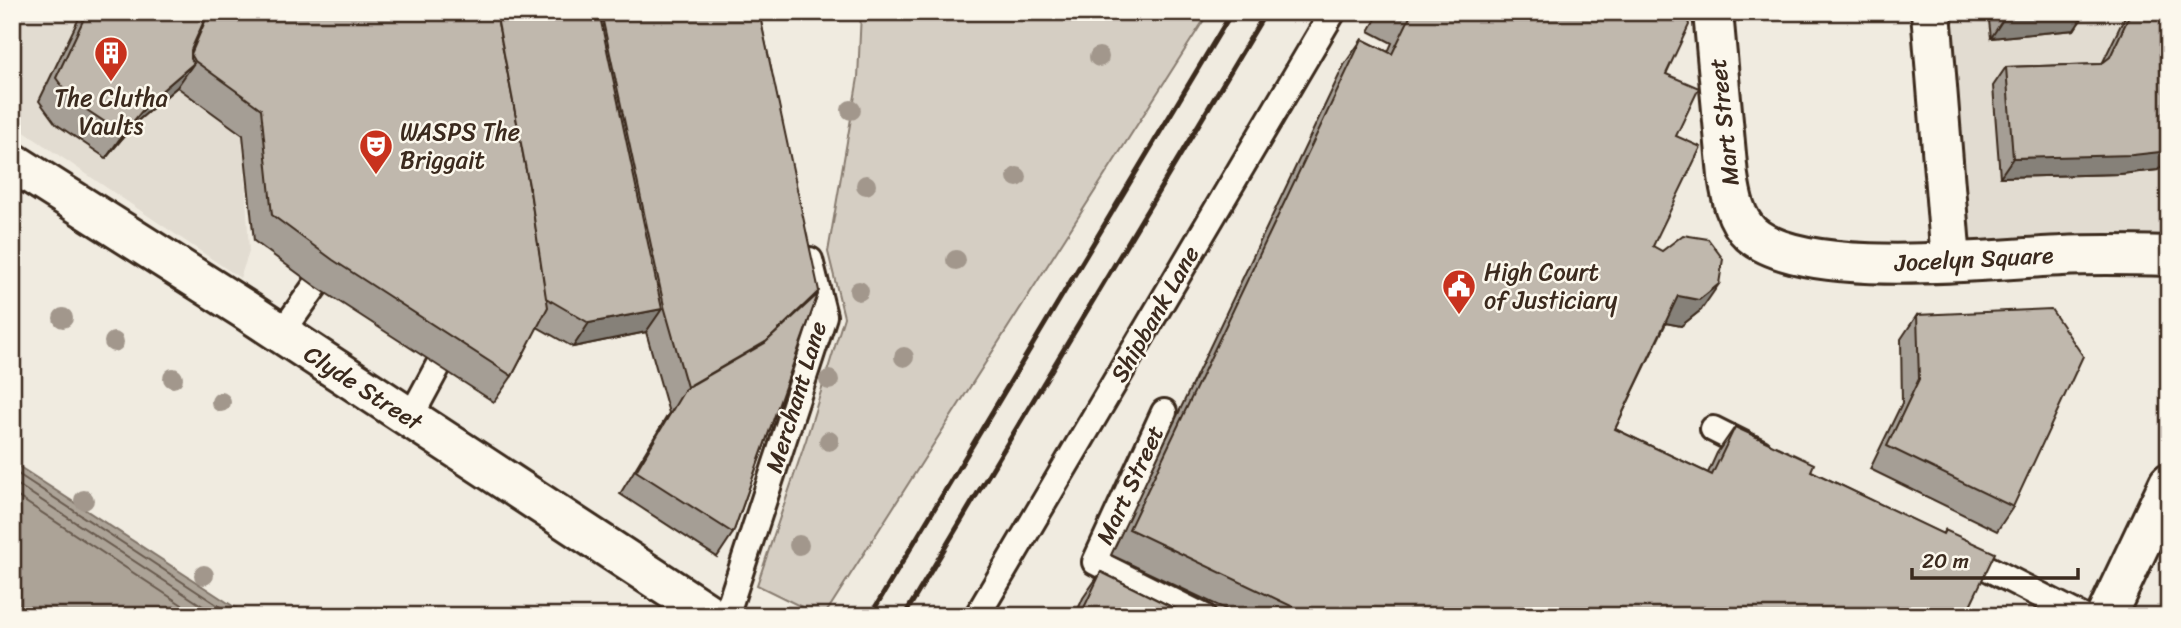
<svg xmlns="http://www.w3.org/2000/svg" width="2181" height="628" font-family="Sriracha,sans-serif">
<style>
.built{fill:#e2dcd1}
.green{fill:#d5cec3;stroke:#887c70;stroke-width:2}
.water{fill:#aca397;stroke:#7f7367;stroke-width:2}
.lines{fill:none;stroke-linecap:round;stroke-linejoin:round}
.shore{stroke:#685a4e;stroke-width:2}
.service-casing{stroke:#3b2a1e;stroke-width:30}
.minor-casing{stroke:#3b2a1e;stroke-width:44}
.tertiary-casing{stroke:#3b2a1e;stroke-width:44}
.primary-casing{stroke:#3b2a1e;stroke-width:44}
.service{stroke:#fbf7ec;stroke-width:24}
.minor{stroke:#fbf7ec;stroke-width:38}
.tertiary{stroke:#fbf7ec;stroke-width:38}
.primary{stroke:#fbf7ec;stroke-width:38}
.rail{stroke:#3b2a1e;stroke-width:5}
.tree{fill:#a2978c}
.wall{fill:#a59e95;stroke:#3b2a1e;stroke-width:2}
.shaded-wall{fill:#868179;stroke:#3b2a1e;stroke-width:2}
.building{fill:#c0b8ad;stroke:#3b2a1e;stroke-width:2}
.labels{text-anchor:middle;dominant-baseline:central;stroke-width:5;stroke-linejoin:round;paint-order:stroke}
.poi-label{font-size:24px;fill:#3b2a1e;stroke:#fbf7ec;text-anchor:start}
.street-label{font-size:24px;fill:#3b2a1e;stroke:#fbf7ec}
</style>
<rect width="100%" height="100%" fill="#f0ebe0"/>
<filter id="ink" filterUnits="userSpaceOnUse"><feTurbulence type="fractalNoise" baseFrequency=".0143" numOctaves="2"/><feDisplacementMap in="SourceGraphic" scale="14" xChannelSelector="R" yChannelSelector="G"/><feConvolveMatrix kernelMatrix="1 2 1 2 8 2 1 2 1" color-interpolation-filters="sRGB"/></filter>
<g filter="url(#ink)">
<g class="built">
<path d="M12,12H203L172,80L177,87L243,135L249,252L240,278L17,127L12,121Z"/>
<path d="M1933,12H2169V255L1951,260Z"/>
</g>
<path class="green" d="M861,12H1209L824,616H820L757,585L806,440L844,317L828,252L858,78Z"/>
<path class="water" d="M12,462L242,612L249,616H12Z"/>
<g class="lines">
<g class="shore">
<path d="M12,470L234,616"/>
<path d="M12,481L218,616"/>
<path d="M12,493L199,616"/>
</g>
<g class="service-casing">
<g id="service">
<path d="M281,334L315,286"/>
<path d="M1164,412L1095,562L1203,616"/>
<path d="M410,418L438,366"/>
<path d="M1713,429L1759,452"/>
<path d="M1960,554L2081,616"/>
<path d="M726,616L824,316L810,260"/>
<path d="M977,616L1333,12"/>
</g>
</g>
<g class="minor-casing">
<path id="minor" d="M1931,12L1951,261"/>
</g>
<g class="tertiary-casing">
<path id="tertiary" d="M1713,12L1728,176C1731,196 1735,219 1751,234C1805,281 1990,259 2062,256C2097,254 2133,255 2169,256"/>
</g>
<g class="primary-casing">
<g id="primary">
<path d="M12,162L244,309L712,616"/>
<path d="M2106,616L2169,483"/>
</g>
</g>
<use href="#service" class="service"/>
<use href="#minor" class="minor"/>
<use href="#tertiary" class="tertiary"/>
<use href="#primary" class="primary"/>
<g class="rail">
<path d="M870,616L1232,12"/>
<path d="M904,616L1266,12"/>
</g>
</g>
<g class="tree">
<circle cx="1099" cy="57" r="10"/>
<circle cx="851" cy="110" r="10"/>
<circle cx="1017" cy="177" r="10"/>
<circle cx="866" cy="185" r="10"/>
<circle cx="956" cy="260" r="10"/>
<circle cx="859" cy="291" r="10"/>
<circle cx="63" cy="318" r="10"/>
<circle cx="114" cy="342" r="10"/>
<circle cx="904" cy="357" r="10"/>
<circle cx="173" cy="378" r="10"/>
<circle cx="829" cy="380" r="10"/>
<circle cx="221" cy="402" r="10"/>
<circle cx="829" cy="441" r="10"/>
<circle cx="84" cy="500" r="10"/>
<circle cx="799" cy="545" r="10"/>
<circle cx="204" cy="575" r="10"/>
</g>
<g class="wall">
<path d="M82,12H759L818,294L733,533L717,557L620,494L669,413L646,332L573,347L537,327L512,376L494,402L315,286L254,241L243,135L177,87L134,124L106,158L56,124L39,101Z"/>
<path d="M1380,12H1686L1666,74L1676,136L1653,246L1701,310L1681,326L1666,323L1615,429L1708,473L1717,453L1735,427L1811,471L1942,534L1945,530L1965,616H1240L1111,555L1344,65L1362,39L1388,52L1392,43L1369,31Z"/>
<path d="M1988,12H2086L2074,30L1991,38Z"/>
<path d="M2127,12H2169V158L2167,161L2158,170L2120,174L2000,177L1993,86L2006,67L2101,64L2103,62Z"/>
<path d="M1917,315L2013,507L1997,531L1870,469L1902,403L1901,339Z"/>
<path d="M1101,572L1190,616H1075L1083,598Z"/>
</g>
<g class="shaded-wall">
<path d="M2072,12H2086L2074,30L1991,38L2004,18Z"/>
<path d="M194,63L177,87L134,124L106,158L123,134L151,100Z"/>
<path d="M2169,151V158L2158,170L2120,174L2000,177L2013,158Z"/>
<path d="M1719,284L1701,310L1681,326L1660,322L1678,296Z"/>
<path d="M662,309L646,332L573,347L589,323Z"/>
</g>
<g class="building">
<path d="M87,12H208L191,50V59L194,63L151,100L123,134L72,100L56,78Z"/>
<path d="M209,12H496L530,191L548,307L512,376L333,260L272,215L261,109L195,61L191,54Z"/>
<path d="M496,12H599L662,309L589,323L546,298L530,191Z"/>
<path d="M601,12H759L819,291L767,341L687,387L664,306Z"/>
<path d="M1401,12H1686L1689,25L1666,74L1699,88L1676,136L1701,147L1653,246L1662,251L1683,235L1708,239L1723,259L1719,284L1699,300L1678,296L1615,429L1712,475L1735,427L1814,464L1811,471L1943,534L1945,530L1995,553L1965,616H1312L1129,529L1362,39L1392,54L1410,17Z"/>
<path d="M2004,12H2072L2004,18Z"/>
<path d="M2131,12H2169V151L2133,155L2013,158L2006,67L2101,64L2110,57Z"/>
<path d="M818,294L733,533L636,471L685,389L765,343Z"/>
<path d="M2051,309L2083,356L2013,507L1887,446L1919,379L1917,315Z"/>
<path d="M1101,572L1190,616H1080Z"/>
</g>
</g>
<defs>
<g id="building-pin" transform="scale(1.75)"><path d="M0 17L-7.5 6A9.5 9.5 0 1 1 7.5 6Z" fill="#c8321e" stroke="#fbf7ec"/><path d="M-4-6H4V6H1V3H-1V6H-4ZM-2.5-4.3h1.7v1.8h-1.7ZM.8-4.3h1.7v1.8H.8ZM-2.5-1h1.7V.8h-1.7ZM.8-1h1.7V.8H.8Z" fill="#fff"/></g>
<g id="theatre-pin" transform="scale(1.75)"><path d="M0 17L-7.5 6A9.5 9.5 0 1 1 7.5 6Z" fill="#c8321e" stroke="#fbf7ec"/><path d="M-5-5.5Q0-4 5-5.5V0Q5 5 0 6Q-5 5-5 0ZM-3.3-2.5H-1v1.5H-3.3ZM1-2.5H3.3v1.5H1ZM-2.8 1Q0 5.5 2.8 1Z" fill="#fff"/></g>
<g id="civic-pin" transform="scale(1.75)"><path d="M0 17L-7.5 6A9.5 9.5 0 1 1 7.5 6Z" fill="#c8321e" stroke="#fbf7ec"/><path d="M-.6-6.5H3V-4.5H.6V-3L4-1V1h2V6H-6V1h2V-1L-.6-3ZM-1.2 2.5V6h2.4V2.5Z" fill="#fff"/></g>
</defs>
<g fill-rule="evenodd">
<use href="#building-pin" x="111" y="53"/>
<use href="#theatre-pin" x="376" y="146"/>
<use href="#civic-pin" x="1459" y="286"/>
</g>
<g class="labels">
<g class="poi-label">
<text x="111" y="98" text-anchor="middle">The Clutha<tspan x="111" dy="28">Vaults</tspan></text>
<text x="400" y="132">WASPS The<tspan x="400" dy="28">Briggait</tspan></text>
<text x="1484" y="272">High Court<tspan x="1484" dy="28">of Justiciary</tspan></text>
</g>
<g class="street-label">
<text transform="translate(1724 122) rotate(-96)">Mart Street</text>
<text transform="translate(1974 259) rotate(-3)">Jocelyn Square</text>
<text transform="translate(1155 314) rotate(-60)">Shipbank Lane</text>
<text transform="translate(363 388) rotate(33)">Clyde Street</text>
<text transform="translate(796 397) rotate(-73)">Merchant Lane</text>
<text transform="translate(1130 485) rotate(-65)">Mart Street</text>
</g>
</g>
<rect width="2181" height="628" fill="none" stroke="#fbf7ec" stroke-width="42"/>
<rect x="21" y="21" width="2139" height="586" fill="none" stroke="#3b2a1e" stroke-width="2.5" filter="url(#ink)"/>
<path d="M1912 568v10h166v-10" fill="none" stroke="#3b2a1e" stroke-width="3.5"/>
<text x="1922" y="568" font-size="21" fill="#3b2a1e" stroke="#fbf7ec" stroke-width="5" paint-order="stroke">20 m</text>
</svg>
